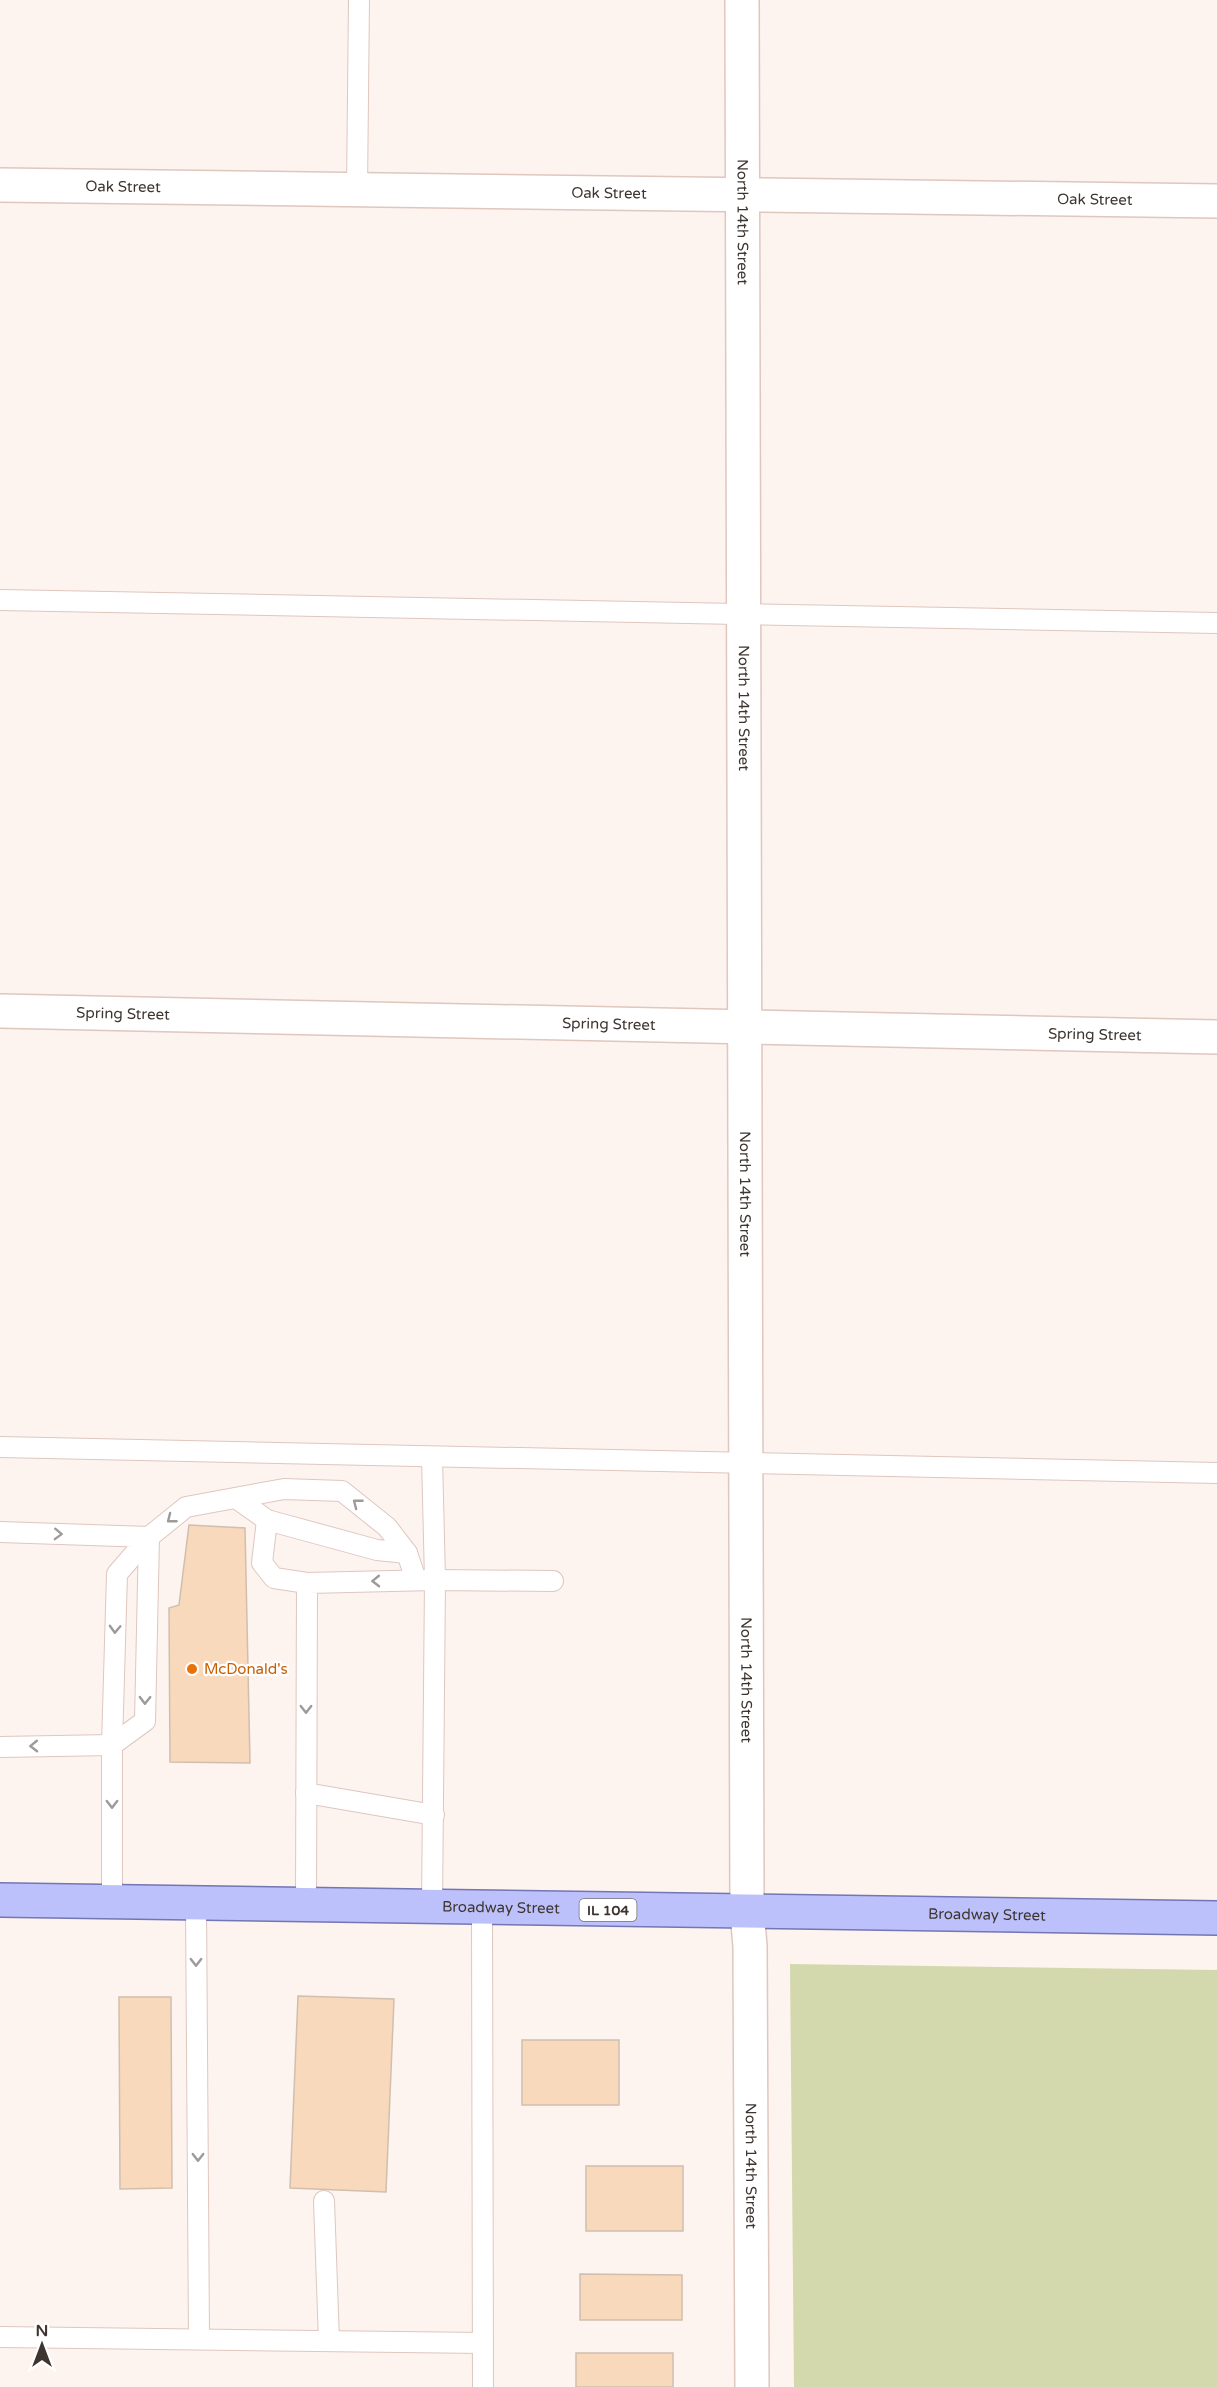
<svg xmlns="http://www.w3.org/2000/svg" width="1217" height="2387" font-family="'Varela Round',sans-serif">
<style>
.green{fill:#d3d9ac}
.building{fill:#f8d9bb;stroke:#d0bfaf;stroke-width:1.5}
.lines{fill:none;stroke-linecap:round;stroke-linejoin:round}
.service-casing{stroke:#dec7bf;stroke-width:22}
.minor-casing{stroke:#dec7bf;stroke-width:36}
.primary-casing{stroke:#7475b3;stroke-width:36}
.service{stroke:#fff;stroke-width:20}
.minor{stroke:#fff;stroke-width:33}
.primary{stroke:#bdc1fb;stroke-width:33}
.oneway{stroke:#9e9a98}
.food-dot{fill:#e8710a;stroke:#fff;stroke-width:2}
.labels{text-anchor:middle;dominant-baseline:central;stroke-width:4.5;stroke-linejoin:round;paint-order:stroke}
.shield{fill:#fff;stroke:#78726f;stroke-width:1.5}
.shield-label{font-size:14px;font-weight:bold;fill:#3e3531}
.street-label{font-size:15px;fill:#3e3531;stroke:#fff}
.food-label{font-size:15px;fill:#c56008;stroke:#fff;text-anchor:start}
</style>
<rect width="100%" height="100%" fill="#fdf3ef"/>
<path class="green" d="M790,1964L1217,1970V2387H794Z"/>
<g class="building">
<path d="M189,1525L245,1528L250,1763L170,1762L169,1608L179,1605Z"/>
<path d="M298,1996L394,1999L386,2192L290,2188Z"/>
<path d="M119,1997H171L172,2188L120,2189Z"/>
<rect x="522" y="2040" width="97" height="65"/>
<rect x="586" y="2166" width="97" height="65"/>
<path d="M580,2274L682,2275V2320H580Z"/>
<rect x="576" y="2353" width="97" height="34"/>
</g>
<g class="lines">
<g class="service-casing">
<g id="service">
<path d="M357,190L359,0"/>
<path d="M0,600L1217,623"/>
<path d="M0,1447L1217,1473"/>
<path d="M432,1457L435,1580L432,1908"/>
<path d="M236,1498L267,1520L377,1550L407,1553"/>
<path d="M267,1520L262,1563L274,1578L307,1583"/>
<path d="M0,1532L149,1537L117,1574L112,1745L0,1747"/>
<path d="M306,1793L434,1815"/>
<path d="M112,1902V1745L145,1721L149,1537L186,1507L284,1489L342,1491L387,1527L407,1553L416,1580"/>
<path d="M196,1904L199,2339"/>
<path d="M306,1906L307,1583L435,1580L553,1581"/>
<path d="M482,1908L483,2387"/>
<path d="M324,2201L329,2341"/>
<path d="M0,2337L483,2343"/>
</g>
</g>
<g class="minor-casing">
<g id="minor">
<path id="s1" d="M742,0L747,1912L750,1946L752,2387"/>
<path id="s2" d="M0,185L1217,201"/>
<path id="s3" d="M0,1011L1217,1037"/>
</g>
</g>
<g class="primary-casing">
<g id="primary">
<path id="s4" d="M0,1900L1217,1918"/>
</g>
</g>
<use href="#service" class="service"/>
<use href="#minor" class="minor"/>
<use href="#primary" class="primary"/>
</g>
<defs><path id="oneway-chevron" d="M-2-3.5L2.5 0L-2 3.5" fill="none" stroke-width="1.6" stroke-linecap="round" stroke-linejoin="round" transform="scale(1.5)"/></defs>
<g class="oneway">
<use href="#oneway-chevron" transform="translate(357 1503) rotate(-142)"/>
<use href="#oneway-chevron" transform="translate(171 1519) rotate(142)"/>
<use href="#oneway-chevron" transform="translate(58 1534) rotate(2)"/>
<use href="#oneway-chevron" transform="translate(376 1581) rotate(179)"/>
<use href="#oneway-chevron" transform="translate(115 1629) rotate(92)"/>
<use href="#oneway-chevron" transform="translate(145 1700) rotate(91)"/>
<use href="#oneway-chevron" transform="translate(306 1709) rotate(90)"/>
<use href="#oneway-chevron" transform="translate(34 1746) rotate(179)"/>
<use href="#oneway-chevron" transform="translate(112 1804) rotate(90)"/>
<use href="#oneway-chevron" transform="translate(196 1962) rotate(90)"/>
<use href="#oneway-chevron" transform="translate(198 2157) rotate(90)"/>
</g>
<circle class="food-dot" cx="192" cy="1669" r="6"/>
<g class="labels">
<rect class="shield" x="579.5" y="1899" width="57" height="22" rx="4.5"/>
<g class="shield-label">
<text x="608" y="1910">IL 104</text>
</g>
<g class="street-label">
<text stroke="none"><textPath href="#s2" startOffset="123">Oak Street</textPath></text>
<text stroke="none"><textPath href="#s2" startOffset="609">Oak Street</textPath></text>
<text stroke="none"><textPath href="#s2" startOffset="1095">Oak Street</textPath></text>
<text stroke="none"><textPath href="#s1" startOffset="222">North 14th Street</textPath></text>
<text stroke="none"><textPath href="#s1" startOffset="708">North 14th Street</textPath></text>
<text stroke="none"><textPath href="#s3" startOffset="123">Spring Street</textPath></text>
<text stroke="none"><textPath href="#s3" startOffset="609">Spring Street</textPath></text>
<text stroke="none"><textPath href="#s3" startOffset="1095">Spring Street</textPath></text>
<text stroke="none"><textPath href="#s1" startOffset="1194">North 14th Street</textPath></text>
<text stroke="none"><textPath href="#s1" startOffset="1680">North 14th Street</textPath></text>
<text stroke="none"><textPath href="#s4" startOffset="501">Broadway Street</textPath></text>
<text stroke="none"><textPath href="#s4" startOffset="987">Broadway Street</textPath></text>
<text stroke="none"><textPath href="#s1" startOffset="2166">North 14th Street</textPath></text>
</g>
<g class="food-label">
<text x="204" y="1669">McDonald's</text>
</g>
</g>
<g transform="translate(42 2345)" stroke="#ffffff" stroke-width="4.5" paint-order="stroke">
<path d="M0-4.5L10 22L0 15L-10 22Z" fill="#3e3531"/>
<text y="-9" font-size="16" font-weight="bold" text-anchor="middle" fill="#3e3531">N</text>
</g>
</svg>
